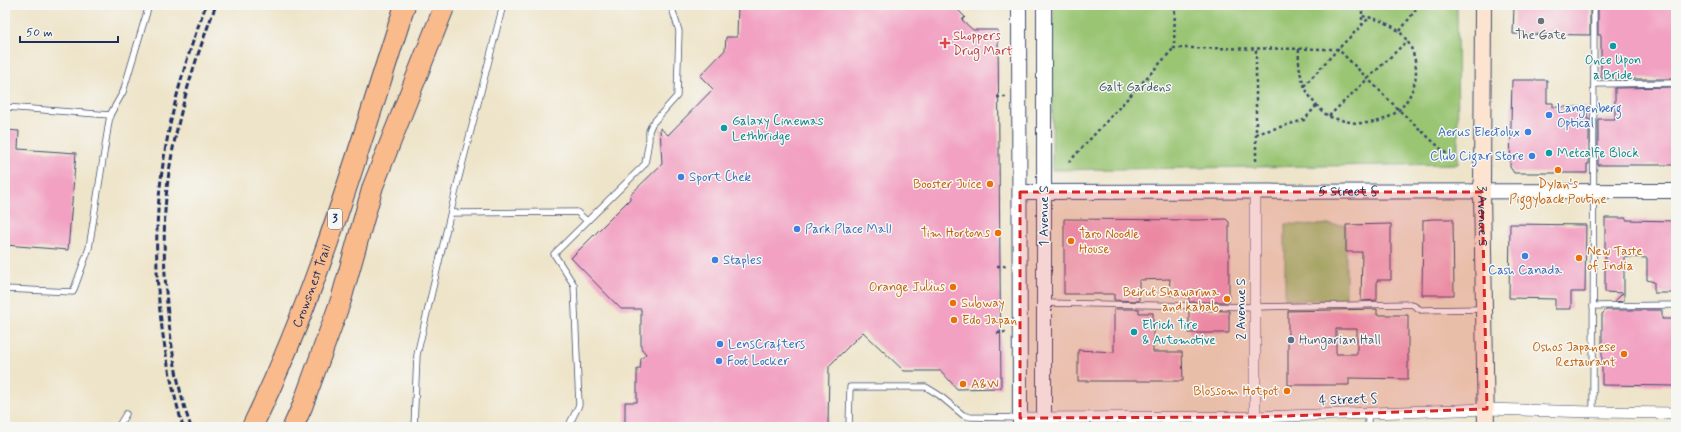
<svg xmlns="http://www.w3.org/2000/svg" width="1681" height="432" font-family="Mynerve,sans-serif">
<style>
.green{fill:#9ac573;stroke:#5a7a68}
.building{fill:#f2a1c2;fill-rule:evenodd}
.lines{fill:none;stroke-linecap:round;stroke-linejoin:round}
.service-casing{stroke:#3b4a6e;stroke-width:7}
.minor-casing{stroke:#3b4a6e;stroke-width:12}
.tertiary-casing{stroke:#3b4a6e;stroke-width:16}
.secondary-casing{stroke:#3b4a6e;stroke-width:18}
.motorway-casing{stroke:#3b4a6e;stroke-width:22}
.path{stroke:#3b4a6e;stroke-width:2.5;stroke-dasharray:3 3;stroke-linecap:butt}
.service{stroke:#fff;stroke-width:5.5}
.minor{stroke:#fff;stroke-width:11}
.tertiary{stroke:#fff;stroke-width:14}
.secondary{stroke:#fde4d1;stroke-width:16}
.motorway{stroke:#fabb8c;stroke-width:20}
.rail{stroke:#1b2f5e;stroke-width:3;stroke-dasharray:6 3;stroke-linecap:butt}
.marked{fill:#d62828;fill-opacity:0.2;stroke:#d62828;stroke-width:3;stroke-dasharray:8 5;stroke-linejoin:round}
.worship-dot{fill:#6b7280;stroke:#f6f6f2;stroke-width:1.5}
.health-dot{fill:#e0444e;stroke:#f6f6f2;stroke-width:1.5}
.culture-dot{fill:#0f9aa8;stroke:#f6f6f2;stroke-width:1.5}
.shop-dot{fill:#3f7fe0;stroke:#f6f6f2;stroke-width:1.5}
.food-dot{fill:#e8710a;stroke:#f6f6f2;stroke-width:1.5}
.service-dot{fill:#5c6f8a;stroke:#f6f6f2;stroke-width:1.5}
.labels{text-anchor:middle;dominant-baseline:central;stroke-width:3;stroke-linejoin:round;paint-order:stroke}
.shield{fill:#f6f6f2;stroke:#5d6b8a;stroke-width:1}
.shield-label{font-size:12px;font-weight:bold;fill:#1b2f5e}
.worship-label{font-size:13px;fill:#5b616d;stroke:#f6f6f2}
.health-label{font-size:13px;fill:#be3a42;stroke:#f6f6f2;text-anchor:start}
.culture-label{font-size:13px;fill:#0d838f;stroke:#f6f6f2;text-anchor:start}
.park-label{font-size:13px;fill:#415c64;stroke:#f6f6f2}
.shop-label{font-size:13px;fill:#366cbe;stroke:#f6f6f2;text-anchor:start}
.food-label{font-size:13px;fill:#c56008;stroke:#f6f6f2;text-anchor:end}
.street-label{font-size:13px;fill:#1b2f5e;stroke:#f6f6f2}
.service-label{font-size:13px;fill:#4e5e75;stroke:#f6f6f2;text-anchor:start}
</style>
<rect width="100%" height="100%" fill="#f6f6f2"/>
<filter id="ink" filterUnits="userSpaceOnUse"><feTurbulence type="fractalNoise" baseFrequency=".025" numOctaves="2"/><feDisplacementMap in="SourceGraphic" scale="8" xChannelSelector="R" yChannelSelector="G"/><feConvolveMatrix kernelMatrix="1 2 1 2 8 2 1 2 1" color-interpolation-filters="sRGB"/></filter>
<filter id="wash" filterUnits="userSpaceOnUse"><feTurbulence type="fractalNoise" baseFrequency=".012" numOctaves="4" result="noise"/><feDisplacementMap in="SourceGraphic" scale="16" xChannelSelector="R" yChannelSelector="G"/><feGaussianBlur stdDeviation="0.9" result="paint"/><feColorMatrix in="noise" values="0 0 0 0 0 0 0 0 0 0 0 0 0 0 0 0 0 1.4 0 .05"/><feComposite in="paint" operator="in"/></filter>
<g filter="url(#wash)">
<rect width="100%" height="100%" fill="#eee4c9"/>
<g class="green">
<path d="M1053,5H1457L1458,164L1052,170Z"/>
<path d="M1285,224L1346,225V300H1285Z"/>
</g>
<g id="blocks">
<g class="building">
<path d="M738,5H953L965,17L962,20L973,30H998L1001,388L957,389L941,371H904L863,332L829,366L828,427H625V402H637V369H640L641,359L646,354L641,348V309H621L571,258L630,199V195L662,164L660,128L668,135L713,89L700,76L725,50L726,37H737Z"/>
<path d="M1568,5H1590V35L1513,34L1514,7H1568Z"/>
<path d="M1598,5H1676V79H1615V78H1601V35H1598Z"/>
<path d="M1512,80H1547V103H1553V107H1587V119H1589V164H1587V173H1514L1510,167Z"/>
<path d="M1676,87V165H1598V119H1615V88Z"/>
<path d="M5,130L19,131L18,149L76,153L68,250L5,245Z"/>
<path d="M1605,218H1626V220L1676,221V293H1654V282L1647,280V258L1624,257V301L1614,302L1623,293L1605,292Z"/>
<path d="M1064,219L1198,220L1226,219L1229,222V302H1189V295H1169L1170,279L1139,280V301L1114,300V294H1064Z"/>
<path d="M1432,219H1453L1454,295H1422L1423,220Z"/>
<path d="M1391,224V280H1377V300L1361,301L1362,252H1346V225Z"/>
<path d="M1510,224L1586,225L1585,292H1571V309H1555V299L1509,298Z"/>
<path d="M1114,309H1139V313H1153V352H1182L1183,381H1078V350L1114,352Z"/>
<path d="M1377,309V315H1408V379L1349,378V385H1288V311ZM1336,329H1357V354H1336Z"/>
<path d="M1189,310L1229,311V333H1189Z"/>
<path d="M1606,310H1662V319H1676V386L1602,385V314Z"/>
</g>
</g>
</g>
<g filter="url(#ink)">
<use href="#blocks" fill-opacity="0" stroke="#3b4a6e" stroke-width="1"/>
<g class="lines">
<g class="service-casing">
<g id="service">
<path d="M1594,84L1676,83"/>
<path d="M5,107L110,115"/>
<path d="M451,213L577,212L587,221"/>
<path d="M5,289L73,292L89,248L110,115L123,92L149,5"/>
<path d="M1045,303L1255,307L1411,304L1421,310L1482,309"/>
<path d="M1593,306L1676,305"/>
<path d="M1593,412L1594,5"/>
<path d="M1368,413V427"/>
<path d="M118,427L126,414"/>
<path d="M414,427L417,355L459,177L503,5"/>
<path d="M568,427L579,405L574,285L554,254L645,164L649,140V131L652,124L677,96L679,31L671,5"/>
<path d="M849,427L850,387H926L939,395L963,415L970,417L1020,418"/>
</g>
</g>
<g class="minor-casing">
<g id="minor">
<path d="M1255,192V427"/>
<path d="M1020,418L1255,417L1487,409L1593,412L1676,413"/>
</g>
</g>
<g class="tertiary-casing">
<g id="tertiary">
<path d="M1019,5L1020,427"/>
<path id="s1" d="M1020,192L1676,191"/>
<path d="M1044,427V5"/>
</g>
</g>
<g class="secondary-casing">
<g id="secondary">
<path id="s2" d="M1483,5L1482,192L1486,427"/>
</g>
</g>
<g class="motorway-casing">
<g id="motorway">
<path id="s3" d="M252,427C318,293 359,147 405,5"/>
<path d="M293,427L302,407L341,300L373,186L445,5"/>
</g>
</g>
<g class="path">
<path d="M1175,5L1174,48L1338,49L1370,17"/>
<path d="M1362,5V24"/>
<path d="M1400,31L1419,5"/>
<path d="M1299,49C1297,75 1306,99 1327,115C1331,118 1337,119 1341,120C1372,129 1402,119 1413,88C1417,76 1417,65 1413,53C1405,29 1385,20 1362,16"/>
<path d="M1304,86L1338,49L1399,110L1453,160"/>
<path d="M997,97H1007"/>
<path d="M1329,116L1407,41"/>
<path d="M1256,134L1304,120L1317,105"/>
<path d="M1256,161V48"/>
<path d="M1069,162L1174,48"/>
<path d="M997,266H1007"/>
<path d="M997,333L1007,332"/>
</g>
<use href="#service" class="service"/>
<use href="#minor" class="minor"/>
<use href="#tertiary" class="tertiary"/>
<use href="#secondary" class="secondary"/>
<use href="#motorway" class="motorway"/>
<g class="rail">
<path d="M183,427C140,277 151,150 206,5"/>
<path d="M191,427C180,397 174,364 170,332C165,292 163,251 165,211C169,142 191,69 216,5"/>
</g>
</g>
</g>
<path class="marked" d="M1020,192H1482L1487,409L1255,417L1020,418Z"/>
<circle class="worship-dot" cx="1541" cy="21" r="4"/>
<path class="health-dot" d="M943 37h4v4h4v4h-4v4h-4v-4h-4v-4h4z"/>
<g class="culture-dot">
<circle cx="1613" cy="46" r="4"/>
<circle cx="724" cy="128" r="4"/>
<circle cx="1549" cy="153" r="4"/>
<circle cx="1134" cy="332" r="4"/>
</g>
<g class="shop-dot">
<circle cx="1549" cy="115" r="4"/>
<circle cx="1528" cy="132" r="4"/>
<circle cx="1532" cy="156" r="4"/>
<circle cx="681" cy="177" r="4"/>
<circle cx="797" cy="229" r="4"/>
<circle cx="1525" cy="256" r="4"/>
<circle cx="715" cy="260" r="4"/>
<circle cx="720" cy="344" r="4"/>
<circle cx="719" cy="361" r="4"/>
</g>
<g class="food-dot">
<circle cx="1558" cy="170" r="4"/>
<circle cx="990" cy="184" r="4"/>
<circle cx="998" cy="233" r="4"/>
<circle cx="1071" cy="241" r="4"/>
<circle cx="1579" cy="258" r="4"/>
<circle cx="953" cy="287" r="4"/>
<circle cx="1227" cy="299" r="4"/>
<circle cx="953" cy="303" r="4"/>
<circle cx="954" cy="320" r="4"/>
<circle cx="1624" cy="354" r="4"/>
<circle cx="963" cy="384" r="4"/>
<circle cx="1287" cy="391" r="4"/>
</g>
<circle class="service-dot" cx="1291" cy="340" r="4"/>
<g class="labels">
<rect class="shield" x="328" y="209" width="14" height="20" rx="3"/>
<g class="shield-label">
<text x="335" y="219">3</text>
</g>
<g class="worship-label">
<text x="1541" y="35">The Gate</text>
</g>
<g class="health-label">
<text x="953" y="36">Shoppers<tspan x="953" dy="15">Drug Mart</tspan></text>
</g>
<g class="culture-label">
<text x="1613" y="60" text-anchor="middle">Once Upon<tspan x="1613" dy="15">a Bride</tspan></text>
<text x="732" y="121">Galaxy Cinemas<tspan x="732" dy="15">Lethbridge</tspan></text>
<text x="1557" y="153">Metcalfe Block</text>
<text x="1142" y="325">Elrich Tire<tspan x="1142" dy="15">&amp; Automotive</tspan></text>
</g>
<g class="park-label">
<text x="1135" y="87">Galt Gardens</text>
</g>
<g class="shop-label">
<text x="1557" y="108">Langenberg<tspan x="1557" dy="15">Optical</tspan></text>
<text x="1520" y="132" text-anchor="end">Aerus Electolux</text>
<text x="1524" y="156" text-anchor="end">Club Cigar Store</text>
<text x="689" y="177">Sport Chek</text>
<text x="805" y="229">Park Place Mall</text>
<text x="723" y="260">Staples</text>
<text x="1525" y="270" text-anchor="middle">Cash Canada</text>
<text x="728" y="344">LensCrafters</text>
<text x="727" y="361">Foot Locker</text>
</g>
<g class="food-label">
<text x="982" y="184">Booster Juice</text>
<text x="1558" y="184" text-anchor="middle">Dylan's<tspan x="1558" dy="15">Piggyback Poutine</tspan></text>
<text x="990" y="233">Tim Hortons</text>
<text x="1079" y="234" text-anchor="start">Taro Noodle<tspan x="1079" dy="15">House</tspan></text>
<text x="1587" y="251" text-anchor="start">New Taste<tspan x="1587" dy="15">of India</tspan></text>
<text x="945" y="287">Orange Julius</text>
<text x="1219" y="292">Beirut Shawarma<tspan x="1219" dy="15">and kabab</tspan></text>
<text x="961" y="303" text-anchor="start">Subway</text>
<text x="962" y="320" text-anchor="start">Edo Japan</text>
<text x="1616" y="347">Oshos Japanese<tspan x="1616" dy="15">Restaurant</tspan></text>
<text x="971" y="384" text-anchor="start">A&amp;W</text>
<text x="1279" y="391">Blossom Hotpot</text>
</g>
<g class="street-label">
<text stroke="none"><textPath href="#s1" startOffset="328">5 Street S</textPath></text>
<text transform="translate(1044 216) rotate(-90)">1 Avenue S</text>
<text stroke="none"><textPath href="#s2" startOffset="211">3 Avenue S</textPath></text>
<text stroke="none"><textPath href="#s3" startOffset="153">Crowsnest Trail</textPath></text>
<text transform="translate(1241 309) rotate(-90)">2 Avenue S</text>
<text transform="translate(1348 400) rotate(-2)">4 Street S</text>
</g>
<g class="service-label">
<text x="1299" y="340">Hungarian Hall</text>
</g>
</g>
<rect width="1681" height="432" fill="none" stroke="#f6f6f2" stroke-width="20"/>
<path d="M20 36v6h98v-6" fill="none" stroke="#1b2f5e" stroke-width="2"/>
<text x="26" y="36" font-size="12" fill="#1b2f5e" stroke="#f6f6f2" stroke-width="3" paint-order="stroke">50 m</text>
</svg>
